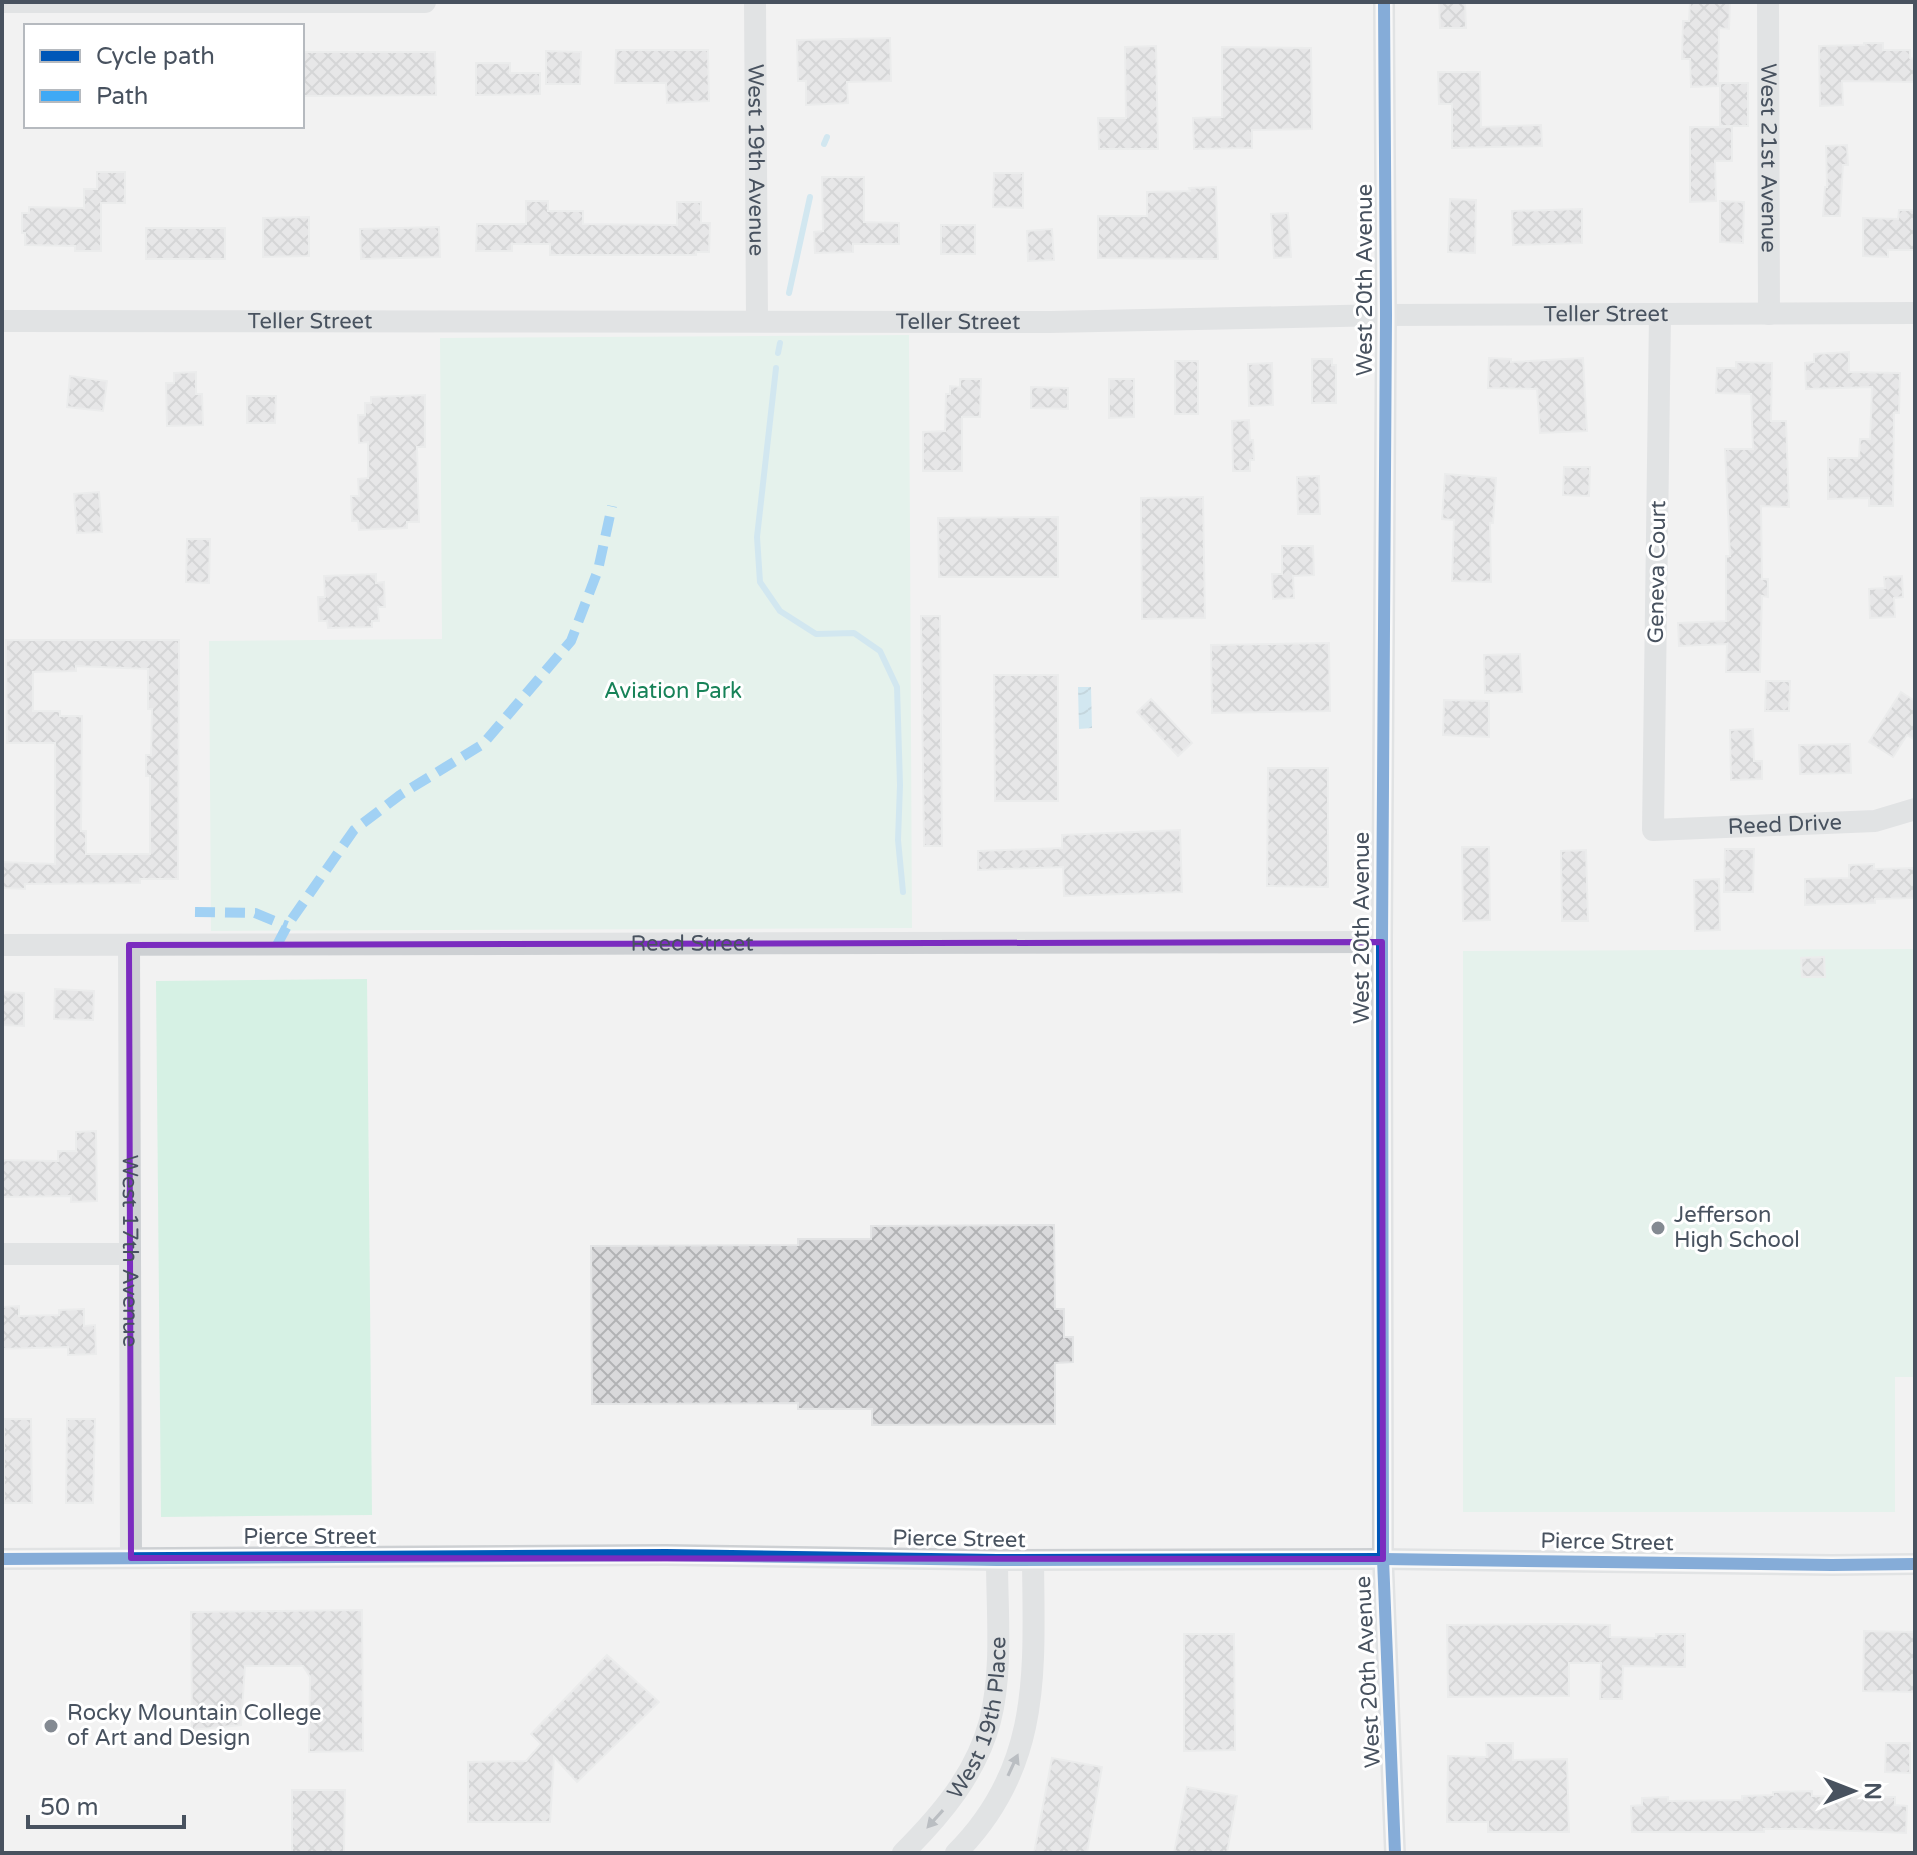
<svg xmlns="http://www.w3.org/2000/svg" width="1917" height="1855" font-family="'Varela Round',sans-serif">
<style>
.green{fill:#d6f1e4}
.water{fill:url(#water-waves)}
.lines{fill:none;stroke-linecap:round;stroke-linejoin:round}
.stream{stroke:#abdaee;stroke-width:6}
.building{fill:url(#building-cross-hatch);stroke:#e3e4e5;stroke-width:2;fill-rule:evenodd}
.minor{stroke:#cdd0d3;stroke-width:22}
.quiet{stroke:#3fa9f5;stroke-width:10;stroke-dasharray:20 10;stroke-linecap:butt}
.cycleway-casing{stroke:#fff;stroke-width:17}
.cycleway{stroke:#0057b8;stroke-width:12}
.oneway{fill:#777e88}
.marked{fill:none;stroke:#7b2cbf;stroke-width:6;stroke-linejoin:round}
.poi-dot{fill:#848a92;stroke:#fff;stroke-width:3}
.labels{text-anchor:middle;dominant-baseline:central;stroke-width:6;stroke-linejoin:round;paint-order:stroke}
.street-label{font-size:22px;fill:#48525f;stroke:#fff}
.park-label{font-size:22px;fill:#178258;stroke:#fff}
.poi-label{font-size:22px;fill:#48525f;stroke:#fff;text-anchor:start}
</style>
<defs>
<pattern id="water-waves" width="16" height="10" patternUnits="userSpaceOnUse" patternTransform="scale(2)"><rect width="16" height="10" fill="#abdaee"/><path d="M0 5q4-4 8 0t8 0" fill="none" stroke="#8db3c4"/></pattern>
<pattern id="building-cross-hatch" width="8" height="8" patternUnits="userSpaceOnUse" patternTransform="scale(2)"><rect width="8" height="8" fill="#d9d9db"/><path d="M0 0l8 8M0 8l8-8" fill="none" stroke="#b2b3b5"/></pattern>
</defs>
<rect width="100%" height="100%" fill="#f2f2f2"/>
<g class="green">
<path d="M909,335L912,928L211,931L209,641L442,639L440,338Z"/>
<path d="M1915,949V1377H1895V1512H1463V951Z"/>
<path d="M367,979L372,1515L161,1517L156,981Z"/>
</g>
<path class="water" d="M1078,687H1091L1092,728L1079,729Z"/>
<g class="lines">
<g class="stream">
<path d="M824,144L827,137"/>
<path d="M789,293L810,197"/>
<path d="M778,353L780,343"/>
<path d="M776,368L757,537L760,582L780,611L816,634L854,633L880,651L897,687L900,785L898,840L903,892"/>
</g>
</g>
<g class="building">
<path d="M1439,2H1465L1466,28H1440Z"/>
<path d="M1690,2H1730L1729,29L1719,28L1718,86L1691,87L1690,59H1682L1683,21H1689Z"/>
<path d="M890,38L891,81L847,82L848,103L806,105V81H798L797,40Z"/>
<path d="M1864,43H1883V50H1910V58L1915,59V82L1842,81L1843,105L1820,106L1819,46L1864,45Z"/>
<path d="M1156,46L1158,149H1099L1098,118H1126L1125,47Z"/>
<path d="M1222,47L1311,48L1312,129L1252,130V148L1194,149L1193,118L1222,117Z"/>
<path d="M616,50H708L709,101L667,103L666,83H615Z"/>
<path d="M546,51L581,52L580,84H546Z"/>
<path d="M302,52H435L436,95L302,96Z"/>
<path d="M476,63H510V73H540V94L476,95Z"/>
<path d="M1438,72H1480L1481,127L1541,125L1542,146L1452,148V104H1439Z"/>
<rect x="1720" y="83" width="28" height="43"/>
<path d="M1690,127H1732V161H1715L1716,201L1690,202Z"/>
<path d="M1847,145L1848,165H1843L1840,216H1823L1825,187H1827L1826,146Z"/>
<path d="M97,172H125V203H101V251H75V246L25,245V233H22V213H29V207L84,208V189H97Z"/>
<path d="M994,173H1023V208L993,207Z"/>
<path d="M822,177H864V222L899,223V244H853V252L815,253L814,232L823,231Z"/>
<path d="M1216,187L1218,259L1098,258V216H1147V192L1190,191L1189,188Z"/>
<path d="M1450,199L1476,200L1475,253L1448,252Z"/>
<path d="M526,201H548V211H583V224L677,225V202H701V223H710L709,252H696V255H550V244H512V251H476L477,224H526Z"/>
<path d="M1720,201L1744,202L1743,243L1720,242Z"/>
<path d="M1582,209V243L1513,245L1512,211Z"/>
<path d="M1899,210H1915V250H1888V257L1863,256V218L1898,219Z"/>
<path d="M1288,213L1291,257L1274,258L1271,214Z"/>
<path d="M309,217V256L263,257V218Z"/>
<rect x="941" y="225" width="34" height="29"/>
<path d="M439,227L440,257L361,259L360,229Z"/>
<rect x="146" y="228" width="79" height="31"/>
<path d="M1052,229L1054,260L1028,261L1027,231Z"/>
<path d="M1849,352V372L1900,373L1899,413H1894L1893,506H1869V498L1828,499V458H1859L1860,439H1870L1872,387L1806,389L1805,363L1814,362V354Z"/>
<path d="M1489,358L1511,359V362L1583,358L1587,431L1540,433L1537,389L1488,388Z"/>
<path d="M1312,359H1332V365H1336V403H1312Z"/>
<rect x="1175" y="361" width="23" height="53"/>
<path d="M1736,362L1772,363L1771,421H1786L1789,507L1761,506L1762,579H1768V597L1762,596L1760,672H1726L1727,644L1679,646L1678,623L1726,621V556H1730L1725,449H1753L1751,394L1716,393L1717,368H1736Z"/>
<path d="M1272,363L1273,405L1249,406L1248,364Z"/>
<path d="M196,372V394H202L203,425L167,426L166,383H174V373Z"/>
<path d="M70,376L107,381L103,411L67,407Z"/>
<path d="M960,379H981L980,417H962V471H923V432L945,431L946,394H950V386L960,387Z"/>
<path d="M1109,379H1134V417L1109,418Z"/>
<path d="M1031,387L1068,388V409L1031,408Z"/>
<path d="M425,395V447H417L419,522H407V528L359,530L358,521H352L351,496H359L358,479L368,478V442L359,443L358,415H365V403H371V397Z"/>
<path d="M247,396H276L275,423H247Z"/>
<path d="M1249,420L1250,440H1253L1254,460H1250V471H1233L1232,421Z"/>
<path d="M1564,467H1590L1589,496L1563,495Z"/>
<path d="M1445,474L1496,478L1493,523H1490L1491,582L1452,581L1454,520L1442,519Z"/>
<path d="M1319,476L1320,514H1298L1297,477Z"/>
<path d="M99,492L102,532L77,533L74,494Z"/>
<path d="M1203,497L1205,618L1142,619L1141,498Z"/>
<path d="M1058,517V577H939L938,518Z"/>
<path d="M187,539H210L209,583L186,582Z"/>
<path d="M1282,546H1313L1314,575L1293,576L1294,598L1273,599L1272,574H1282Z"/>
<path d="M376,574V583L384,582L385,607H378L379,621H372V627L328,628L327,621H319L318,597H325L324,576Z"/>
<path d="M1902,576L1903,597L1894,598L1895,617L1870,618L1869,589L1885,588L1884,577Z"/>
<path d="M921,616H940L942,846H924Z"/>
<path d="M6,640H179L178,879H140V883L25,884V889L2,888V862L55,864V743H7ZM76,666L148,669V709H152L151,755H146V776H150V854H86V831H81L82,716H60V711H33V672L76,671Z"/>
<path d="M1329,643L1330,711L1212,713L1211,645Z"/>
<path d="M1520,654L1522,692L1485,693L1484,655Z"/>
<path d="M994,675H1058V801H995Z"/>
<path d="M1766,681H1790L1789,711H1765Z"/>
<path d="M1901,692L1915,701V740L1907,735L1893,757L1869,742Z"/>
<path d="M1151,699L1192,743L1178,756L1137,712Z"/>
<path d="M1444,700L1489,701V737L1443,735Z"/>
<path d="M1753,729L1754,761H1762V779L1731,780L1730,730Z"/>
<path d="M1850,744L1851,773L1800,774L1799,745Z"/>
<path d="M1268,768H1328V887L1267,886Z"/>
<path d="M1180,830L1182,892L1064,896L1063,867L978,870V851L1062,848V835Z"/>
<path d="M1462,847H1489L1490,920L1463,921Z"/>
<path d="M1725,849H1754L1753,892H1724Z"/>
<path d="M1586,850L1588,921H1562L1561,851Z"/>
<path d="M1874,864V869L1915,868V898L1875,899V903L1805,905V879L1849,878V865Z"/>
<path d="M1719,879L1720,930L1695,931L1694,880Z"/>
<path d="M1824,957L1825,977H1802L1801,958Z"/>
<path d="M55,989L94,991L93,1020L54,1019Z"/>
<path d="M2,992L24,993V1026L2,1025Z"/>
<path d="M96,1131L97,1201L71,1202V1196L2,1197V1160L58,1161V1151H76V1132Z"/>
<path d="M1054,1225L1055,1309H1064V1337H1073V1362L1055,1363V1424L872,1425V1409H798V1403L592,1404L591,1246L798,1245V1239H871V1226Z"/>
<path d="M19,1306V1316L59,1315V1310L84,1309V1326L95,1325L96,1354L68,1355V1347L2,1349V1307Z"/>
<path d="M4,1419H31L32,1503H4Z"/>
<path d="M67,1419H95L93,1503H66Z"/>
<path d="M362,1610L363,1751L309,1752L310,1677L303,1666H245L241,1725L192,1730L191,1612Z"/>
<path d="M1569,1624L1610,1625V1637L1656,1638V1634H1685V1667L1623,1666L1622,1699H1600L1601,1663H1569V1696L1448,1697L1447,1625Z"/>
<path d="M1864,1631L1915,1632V1692L1863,1691Z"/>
<path d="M1184,1634H1234L1235,1750L1184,1751Z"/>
<path d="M607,1655L659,1702L577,1782L554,1757L550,1822H468V1762L526,1761L541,1744L531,1734Z"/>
<path d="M1486,1743H1513V1760L1567,1759L1569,1832H1488V1822H1447L1448,1756L1487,1757Z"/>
<path d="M1886,1743H1910V1773L1885,1772Z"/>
<path d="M1052,1758L1102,1767L1087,1853H1034Z"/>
<path d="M1187,1787L1237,1796L1227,1853H1174Z"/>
<path d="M292,1790H345L344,1853H292Z"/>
<path d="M1812,1791V1796L1895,1797V1805L1907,1806L1906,1833L1804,1829H1764V1832H1632L1631,1806L1642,1805V1798L1668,1797V1801L1742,1800V1796L1773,1795V1792Z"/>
</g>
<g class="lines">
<g class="minor">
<path d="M2,2H425"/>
<path id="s1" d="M755,2L757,320"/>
<path d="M1384,2L1386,315L1382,942L1383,1559L1395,1853"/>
<path id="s2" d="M1768,2L1769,314"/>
<path id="s3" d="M1660,314L1653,830L1875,821L1915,809"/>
<path id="s4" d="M2,321L1050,322L1386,315L1915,313"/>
<path id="s5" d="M2,945L1382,942"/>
<path id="s6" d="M129,945L131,1558"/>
<path d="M2,1254H129"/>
<path d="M2,1559L666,1555L997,1560L1383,1559L1832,1565L1915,1564"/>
<path id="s7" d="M903,1853C941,1815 976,1774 990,1721C1003,1670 997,1612 997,1560"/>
<path d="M956,1853C1042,1767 1034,1671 1033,1560"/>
</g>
<g class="quiet">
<path d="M195,912L255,913L287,926"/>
<path d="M277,945L287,926L354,830L400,795L483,744L571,641L598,570L612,506"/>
</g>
<g class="cycleway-casing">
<g id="cycleway">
<path d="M1384,2L1386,315L1382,942L1383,1559L1395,1853"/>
<path d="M2,1559L666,1555L997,1560L1383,1559L1832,1565L1915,1564"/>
</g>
</g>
<use href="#cycleway" class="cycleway"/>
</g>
<defs><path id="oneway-solid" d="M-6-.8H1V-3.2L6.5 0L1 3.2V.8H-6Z" transform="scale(2)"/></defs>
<g class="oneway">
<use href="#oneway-solid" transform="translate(1013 1765) rotate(-65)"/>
<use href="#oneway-solid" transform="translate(935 1819) rotate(132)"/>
</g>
<path d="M0 0H1917V1855H0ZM1382,942L1383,1559L131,1558L129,945Z" fill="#f2f2f2" fill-opacity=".55" fill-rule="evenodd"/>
<path class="marked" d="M1382,942L1383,1559L131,1558L129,945Z"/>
<g class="poi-dot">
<circle cx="1658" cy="1228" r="8"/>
<circle cx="51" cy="1726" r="8"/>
</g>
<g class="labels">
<g class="street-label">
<text stroke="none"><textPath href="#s2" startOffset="156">West 21st Avenue</textPath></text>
<text stroke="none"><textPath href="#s1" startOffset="158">West 19th Avenue</textPath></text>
<text transform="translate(1365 280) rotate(-90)">West 20th Avenue</text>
<text stroke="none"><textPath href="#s4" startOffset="1604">Teller Street</textPath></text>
<text stroke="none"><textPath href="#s4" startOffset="308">Teller Street</textPath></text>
<text stroke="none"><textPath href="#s4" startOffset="956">Teller Street</textPath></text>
<text transform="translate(1657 572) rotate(-89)">Geneva Court</text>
<text stroke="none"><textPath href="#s3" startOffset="648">Reed Drive</textPath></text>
<text transform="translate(1362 928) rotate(-90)">West 20th Avenue</text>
<text stroke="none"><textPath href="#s5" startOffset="690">Reed Street</textPath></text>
<text stroke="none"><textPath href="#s6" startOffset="306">West 17th Avenue</textPath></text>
<text x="310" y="1537">Pierce Street</text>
<text transform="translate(959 1539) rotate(1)">Pierce Street</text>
<text transform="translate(1607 1542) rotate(1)">Pierce Street</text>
<text transform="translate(1368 1672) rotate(-93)">West 20th Avenue</text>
<text stroke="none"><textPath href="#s7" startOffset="160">West 19th Place</textPath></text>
</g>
<g class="park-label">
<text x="673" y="691">Aviation Park</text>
</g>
<g class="poi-label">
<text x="1674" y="1215">Jefferson<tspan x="1674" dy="25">High School</tspan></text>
<text x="67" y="1713">Rocky Mountain College<tspan x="67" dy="25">of Art and Design</tspan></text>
</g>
</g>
<rect width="1917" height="1855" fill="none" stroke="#48525f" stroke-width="8"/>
<rect x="24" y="24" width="280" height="104" fill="#ffffff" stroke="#b6babf" stroke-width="2"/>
<rect x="40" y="50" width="40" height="12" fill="#0057b8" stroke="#b6babf" stroke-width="2"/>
<text x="96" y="64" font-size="24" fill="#48525f">Cycle path</text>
<rect x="40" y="90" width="40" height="12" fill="#3fa9f5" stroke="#b6babf" stroke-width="2"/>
<text x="96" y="104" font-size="24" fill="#48525f">Path</text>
<g transform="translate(1853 1791) rotate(90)" stroke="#ffffff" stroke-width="6" paint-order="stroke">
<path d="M0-6L14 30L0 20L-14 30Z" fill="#48525f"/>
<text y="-12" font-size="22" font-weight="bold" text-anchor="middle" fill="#48525f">N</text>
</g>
<path d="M28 1815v12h156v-12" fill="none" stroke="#48525f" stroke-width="4"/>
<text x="40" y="1815" font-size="24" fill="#48525f" stroke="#ffffff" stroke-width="6" paint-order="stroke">50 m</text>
</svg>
